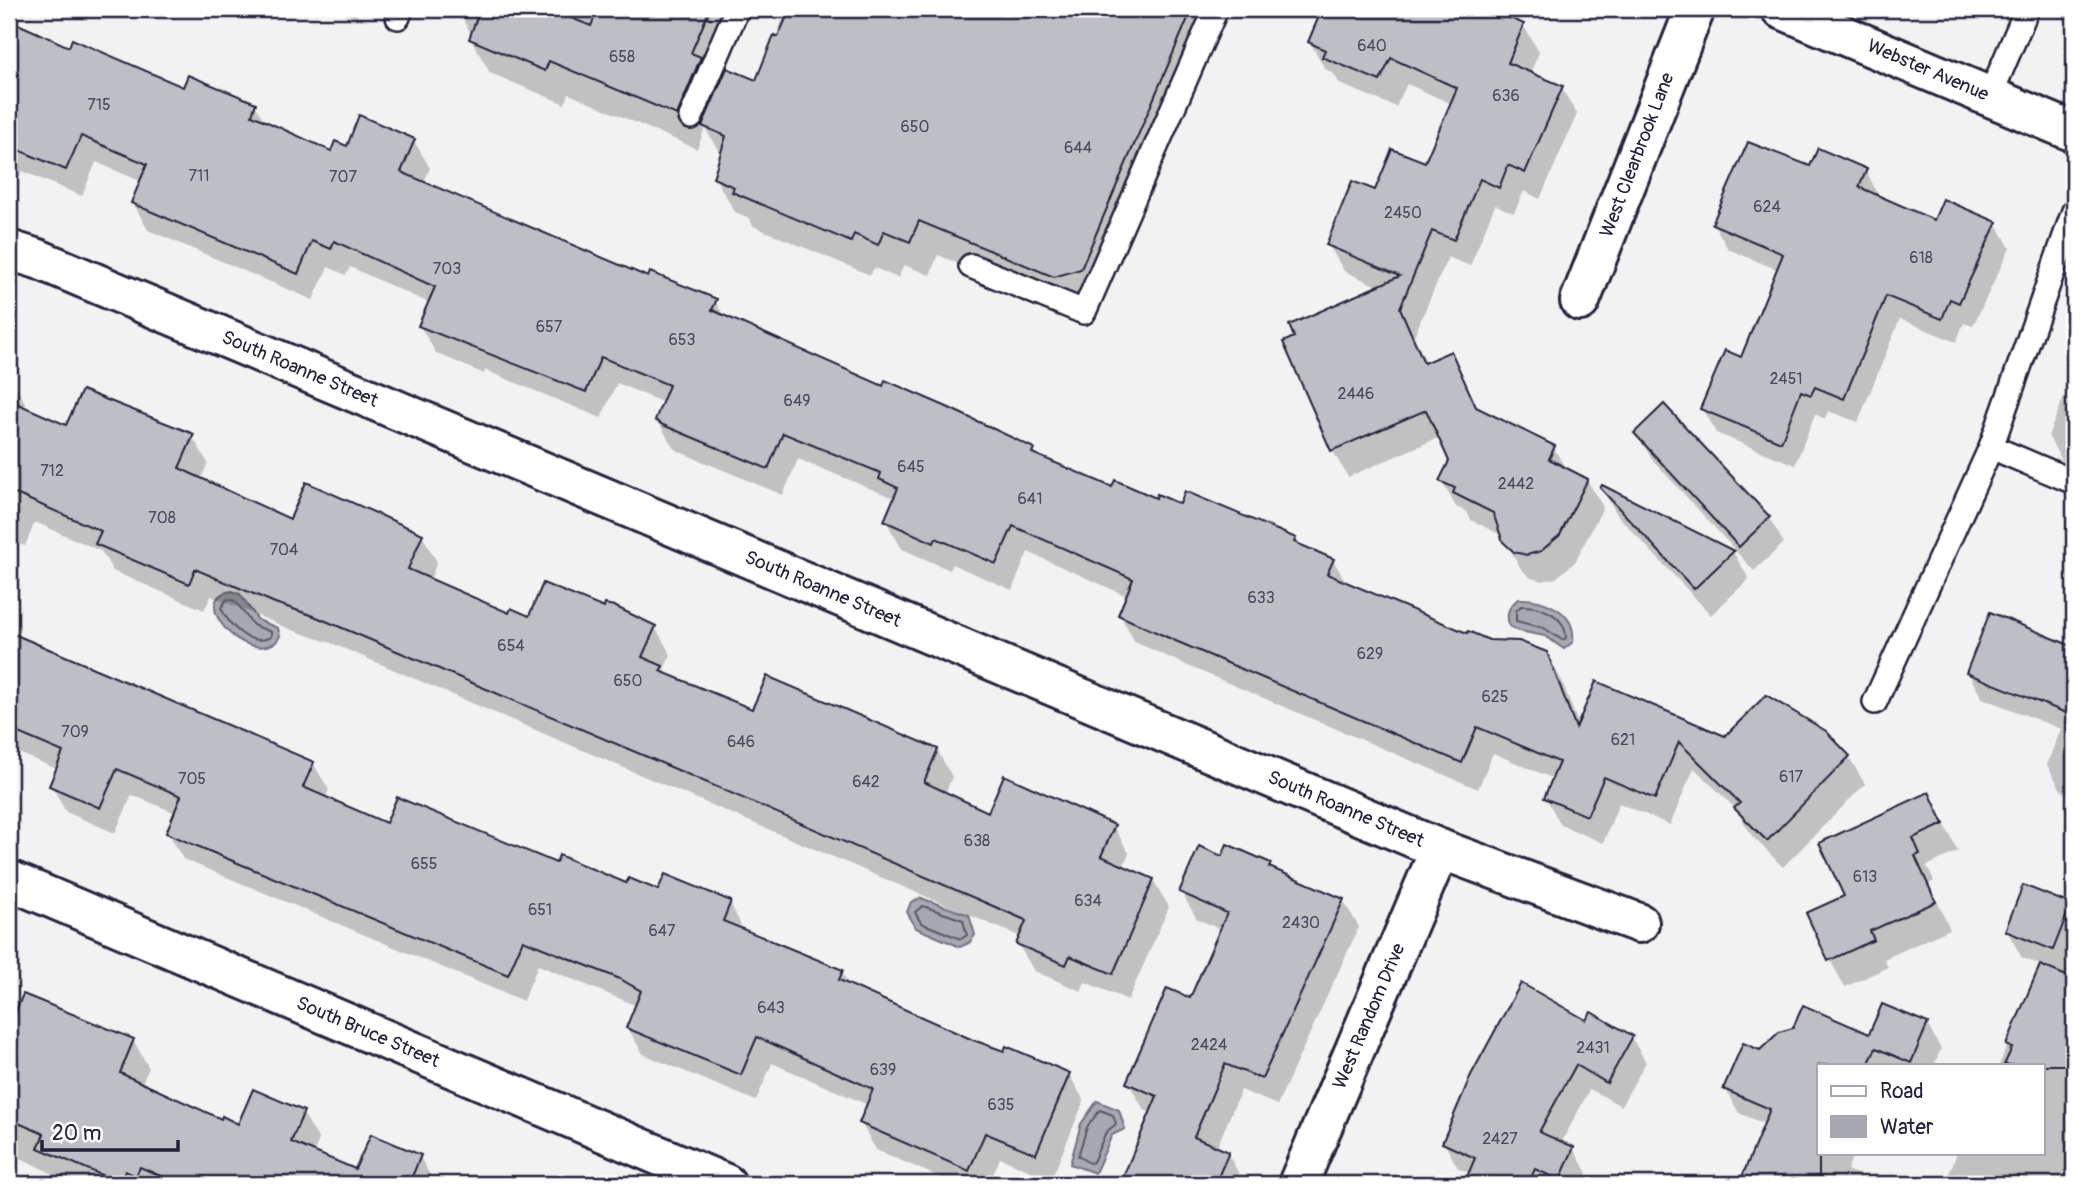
<svg xmlns="http://www.w3.org/2000/svg" width="2083" height="1193" font-family="Pangolin,sans-serif">
<style>
.water{fill:#a8a8b2;stroke:#727282;stroke-width:2}
.shadow{fill:#0003}
.lines{fill:none;stroke-linecap:round;stroke-linejoin:round}
.shore{stroke:#58586b;stroke-width:2}
.building{fill:#bebec6;stroke:#22223b;stroke-width:2}
.service-casing{stroke:#22223b;stroke-width:28}
.minor-casing{stroke:#22223b;stroke-width:44}
.service{stroke:#fff;stroke-width:23}
.minor{stroke:#fff;stroke-width:38}
.labels{text-anchor:middle;dominant-baseline:central;stroke-width:5;stroke-linejoin:round;paint-order:stroke}
.number-label{font-size:16px;fill:#49495e}
.street-label{font-size:19px;fill:#22223b;stroke:#fff}
</style>
<rect width="100%" height="100%" fill="#f2f2f3"/>
<filter id="ink" filterUnits="userSpaceOnUse"><feTurbulence type="fractalNoise" baseFrequency=".0143" numOctaves="2"/><feDisplacementMap in="SourceGraphic" scale="14" xChannelSelector="R" yChannelSelector="G"/><feConvolveMatrix kernelMatrix="1 2 1 2 8 2 1 2 1" color-interpolation-filters="sRGB"/></filter>
<g filter="url(#ink)">
<g class="water">
<path d="M232,591L240,594L258,620L278,628L280,636L276,642C242,665 187,597 232,591Z"/>
<path d="M1518,599C1543,598 1577,611 1573,642L1564,649L1545,636L1519,631L1509,626C1506,613 1508,607 1518,599Z"/>
<path d="M921,898L969,915L975,935L969,943L960,947L916,928L907,912L911,902Z"/>
<path d="M1097,1101L1119,1110L1125,1129L1112,1135L1095,1173L1070,1164L1081,1124Z"/>
</g>
<g class="shadow">
<path d="M335,9H360L356,18Z"/>
<path d="M444,9H743L713,81L719,91L757,83L787,9H1222L1213,38L1100,304L1075,311L938,255L930,275L904,265L898,278L874,268L870,275L753,226L749,218L735,212L715,178L722,157L705,128L697,149L569,94L565,104L490,73L471,39L472,35L464,22L465,18Z"/>
<path d="M1324,9H1440L1467,20L1472,9H1485L1523,25L1539,52L1530,74L1561,87L1577,114L1540,199L1524,191L1514,213L1495,205L1470,266L1448,257L1414,336L1427,364L1450,354L1479,410L1554,448L1566,470L1587,480L1603,507L1575,562L1556,578L1543,581L1531,578L1521,569L1503,536L1471,520L1467,512L1456,507L1441,480L1451,461L1440,437L1348,477L1332,450L1379,287L1344,271L1328,244L1376,192L1426,165L1452,104L1407,84L1396,107L1340,84L1333,73L1325,69L1310,42Z"/>
<path d="M9,24L70,49L184,89L255,105L266,124L332,153L347,148L414,141L430,168L423,184L649,280L715,301L725,318L1033,449L1037,457L1112,490L1294,540L1297,545L1333,560L1347,584L1489,642L1546,653L1562,681L1579,726L1726,739L1849,757L1865,784L1783,867L1752,836L1736,809L1694,768L1670,825L1619,803L1603,843L1561,825L1546,798L1554,779L1493,753L1478,789L1195,669L1135,642L1120,615L1127,596L1028,552L1012,590L952,564L950,570L902,549L886,521L894,502L891,497L798,459L783,495L680,452L673,447L657,420L664,403L617,383L601,418L485,370L484,374L436,353L420,326L429,303L350,267L346,275L328,267L313,300L148,230L133,203L142,182L96,162L82,196L22,171L19,178L9,174Z"/>
<path d="M1811,168L1866,170L1879,197L1935,222L1996,223L2010,248L1973,326L1964,323L1956,342L1900,319L1858,422L1828,411L1825,419L1815,414L1795,465L1716,433L1702,409L1742,359L1778,270L1728,249L1714,224Z"/>
<path d="M2074,372V473L2067,470L2048,436Z"/>
<path d="M9,376L26,404L24,408L67,427L192,436L208,463L200,481L291,522L422,535L437,562L430,580L510,615L529,618L604,611L655,627L671,655L663,671L666,676L753,711L937,750L952,777L945,794L989,814L1113,826L1129,853L1123,867L1153,880L1169,907L1128,1000L1085,982L1081,991L1034,971L1018,944L1021,937L331,643L292,630L211,596L204,610L113,571L101,551L35,522L25,546L9,540Z"/>
<path d="M1637,433L1769,518L1784,543L1754,571L1651,458Z"/>
<path d="M1602,489L1733,552L1749,579L1711,615L1618,516Z"/>
<path d="M1991,615L2074,648V796L2061,790L2047,765L2061,729L1982,698L1968,673Z"/>
<path d="M9,632L313,763L329,790L325,798L387,825L557,865L627,885L730,902L744,932L842,972L850,987L973,1042L1069,1074L1084,1101L1051,1180L1000,1158L989,1184H956L876,1150L861,1123L868,1105L772,1063L756,1101L643,1054L628,1028L637,1006L538,965L523,1001L183,859L168,832L176,813L132,795L115,833L66,812L51,785L57,769L14,751L9,764Z"/>
<path d="M1929,794L1958,851L1927,866L1934,881L1929,884L1950,929L1884,959L1888,967L1845,987L1830,960L1846,897Z"/>
<path d="M1223,858L1269,865L1273,870L1343,900L1359,927L1277,1105L1241,1090L1216,1149L1228,1154L1243,1181L1242,1184H1121L1152,1113L1144,1110L1128,1082L1191,1000L1222,930L1197,919L1181,892Z"/>
<path d="M2024,887L2074,907V1184H1945L1957,1153H2043V1065H1999L2042,965L2022,958L2007,931Z"/>
<path d="M24,996L133,1040L149,1068L141,1085L239,1126L303,1113L319,1140L313,1153L356,1172L420,1157L435,1184H78L55,1175L9,1152V1031Z"/>
<path d="M1587,1022L1631,1037L1646,1062L1621,1106L1590,1089L1561,1143L1573,1148L1587,1173L1582,1184H1466L1470,1173L1458,1168L1444,1143Z"/>
<path d="M1927,1024L1941,1049L1934,1065H1819V1153H1854L1847,1170L1857,1174L1863,1184H1741L1765,1124L1739,1113L1725,1089L1761,1053Z"/>
</g>
<g class="lines">
<g class="shore">
<path d="M227,599L235,601L253,625L271,632V637C249,648 229,625 221,608Z"/>
<path d="M1521,606C1541,605 1566,616 1566,638L1562,640L1544,628L1516,621V611Z"/>
<path d="M923,906L963,920L967,935L961,939L921,923L915,912Z"/>
<path d="M1100,1110L1113,1115L1116,1124L1106,1132L1093,1162L1089,1163L1078,1156L1087,1127Z"/>
</g>
</g>
<g class="building">
<path d="M480,9H549L591,26L598,9H710L691,53L701,57L677,115L549,61L545,71L469,39Z"/>
<path d="M790,9H1192L1081,269L1054,277L919,221L910,242L884,231L878,245L854,234L851,242L732,192L734,187L713,178L726,136L702,126L727,68L756,80L774,35L778,37Z"/>
<path d="M1322,9H1489L1524,24L1508,63L1563,86L1525,173L1508,165L1499,188L1480,179L1454,240L1432,231L1400,308L1424,363L1451,351L1476,407L1555,446L1549,459L1588,479L1560,535L1541,551L1527,555L1514,552L1503,542L1493,513L1453,493L1455,488L1439,481L1449,461L1426,410L1331,451L1283,342L1294,337L1289,325L1400,276L1326,245L1352,181L1375,190L1392,149L1425,162L1457,88L1391,58L1380,81L1322,57L1325,50L1308,42Z"/>
<path d="M9,20L69,47L72,39L183,87L188,75L256,103L252,115L331,151L335,141L347,146L359,115L415,139L401,172L648,277L650,272L717,299L712,310L883,386L885,380L947,407L1034,448L1032,453L1112,487L1115,480L1156,498L1157,494L1180,504L1185,491L1296,538L1294,542L1334,559L1327,574L1467,633L1468,631L1489,640L1519,641L1547,652L1576,728L1596,681L1725,736L1766,695L1826,731L1850,756L1767,841L1734,808L1740,803L1679,742L1655,799L1604,777L1587,816L1544,798L1559,762L1477,727L1462,763L1178,642L1118,615L1133,579L1013,526L996,564L936,538L934,543L884,521L898,488L879,479L881,473L783,433L768,469L663,425L655,420L669,385L601,357L586,392L418,326L435,287L334,241L331,249L312,241L298,274L131,203L147,164L81,136L66,170L9,146Z"/>
<path d="M1748,142L1810,166L1818,148L1867,169L1859,187L1934,220L1943,199L1997,222L1959,303L1950,299L1942,319L1886,296L1844,399L1815,387L1811,395L1801,391L1781,442L1700,409L1725,350L1741,357L1783,254L1712,224Z"/>
<path d="M82,390L194,434L179,468L290,519L306,482L423,534L408,569L509,613L511,608L529,616L543,583L604,608L605,604L614,606L656,626L642,657L663,666L660,671L752,709L767,676L938,749L924,782L988,812L1004,775L1115,825L1101,856L1154,879L1113,974L1070,956L1066,965L1016,944L1026,921L1023,919L659,762L314,616L275,603L195,569L189,584L95,544L101,531L9,491V400L66,425Z"/>
<path d="M1664,404L1770,517L1739,547L1634,433Z"/>
<path d="M1602,485L1734,551L1694,589L1600,488Z"/>
<path d="M1990,612L2074,647V716L1966,673Z"/>
<path d="M9,632L314,762L303,787L386,823L397,797L556,863L559,855L626,883L629,878L658,890L665,874L731,901L723,921L843,970L839,980L973,1040L1004,1051L1006,1046L1070,1073L1036,1154L985,1133L969,1171L859,1123L873,1089L757,1037L741,1075L626,1028L641,991L620,979L523,940L508,975L216,854L166,833L181,796L117,769L100,808L49,786L63,752L9,729Z"/>
<path d="M1929,792L1944,824L1913,838L1920,854L1915,856L1936,902L1870,931L1874,940L1828,961L1806,913L1844,896L1819,843Z"/>
<path d="M1227,844L1271,863L1269,867L1344,899L1262,1079L1225,1064L1194,1137L1229,1152L1215,1184H1120L1157,1096L1126,1083L1167,988L1190,998L1227,913L1179,892L1199,846L1222,856Z"/>
<path d="M2023,885L2071,904L2053,950L2005,931Z"/>
<path d="M2040,965L2074,979V1065H2004L2012,1048L2006,1045Z"/>
<path d="M1521,983L1586,1020L1591,1012L1633,1036L1607,1083L1576,1065L1539,1132L1574,1147L1560,1180L1535,1169L1528,1184H1464L1475,1158L1442,1143L1471,1075Z"/>
<path d="M23,994L134,1039L120,1073L221,1119L222,1116L238,1124L253,1089L304,1111L291,1142L355,1169L371,1134L421,1155L409,1184H179L140,1167L136,1176L125,1171L120,1183L38,1148L44,1134L9,1119V1027Z"/>
<path d="M1882,1004L1928,1023L1911,1063L1876,1048L1868,1065H1819V1184H1739L1770,1109L1723,1089L1743,1043L1760,1050L1779,1032L1793,1028L1803,1005L1869,1034Z"/>
</g>
<g class="lines">
<g class="service-casing">
<g id="service">
<path d="M398,17L401,9"/>
<path d="M1990,96L2027,9"/>
<path d="M691,117L737,9"/>
<path d="M971,266L1084,312L1216,9"/>
<path d="M1991,447L2074,482"/>
<path d="M1875,702L1991,447L2074,211"/>
</g>
</g>
<g class="minor-casing">
<g id="minor">
<path d="M1781,9L2074,132"/>
<path d="M9,250L38,259L1440,849L1639,923"/>
<path d="M1580,301L1695,9"/>
<path d="M9,880L726,1184"/>
<path d="M1298,1184L1440,849"/>
</g>
</g>
<use href="#service" class="service"/>
<use href="#minor" class="minor"/>
</g>
</g>
<g class="labels">
<g class="number-label">
<text x="1372" y="46">640</text>
<text x="622" y="57">658</text>
<text x="1506" y="96">636</text>
<text x="99" y="105">715</text>
<text x="915" y="127">650</text>
<text x="1078" y="148">644</text>
<text x="199" y="176">711</text>
<text x="343" y="177">707</text>
<text x="1767" y="207">624</text>
<text x="1403" y="213">2450</text>
<text x="1921" y="258">618</text>
<text x="447" y="269">703</text>
<text x="549" y="327">657</text>
<text x="682" y="340">653</text>
<text x="1786" y="379">2451</text>
<text x="1356" y="394">2446</text>
<text x="797" y="401">649</text>
<text x="911" y="467">645</text>
<text x="52" y="471">712</text>
<text x="1516" y="484">2442</text>
<text x="1030" y="499">641</text>
<text x="162" y="518">708</text>
<text x="284" y="550">704</text>
<text x="1261" y="598">633</text>
<text x="511" y="646">654</text>
<text x="1370" y="654">629</text>
<text x="628" y="681">650</text>
<text x="1495" y="697">625</text>
<text x="75" y="732">709</text>
<text x="1623" y="740">621</text>
<text x="741" y="742">646</text>
<text x="1791" y="777">617</text>
<text x="192" y="779">705</text>
<text x="866" y="782">642</text>
<text x="977" y="841">638</text>
<text x="424" y="864">655</text>
<text x="1865" y="877">613</text>
<text x="1088" y="901">634</text>
<text x="540" y="910">651</text>
<text x="1301" y="923">2430</text>
<text x="662" y="931">647</text>
<text x="771" y="1008">643</text>
<text x="1209" y="1045">2424</text>
<text x="1593" y="1048">2431</text>
<text x="883" y="1070">639</text>
<text x="1001" y="1105">635</text>
<text x="1500" y="1139">2427</text>
</g>
<g class="street-label">
<text transform="translate(1928 70) rotate(23)">Webster Avenue</text>
<text transform="translate(1637 155) rotate(-69)">West Clearbrook Lane</text>
<text transform="translate(300 369) rotate(23)">South Roanne Street</text>
<text transform="translate(823 589) rotate(23)">South Roanne Street</text>
<text transform="translate(1346 809) rotate(23)">South Roanne Street</text>
<text transform="translate(1369 1016) rotate(-67)">West Random Drive</text>
<text transform="translate(368 1032) rotate(23)">South Bruce Street</text>
</g>
</g>
<rect width="2083" height="1193" fill="none" stroke="#fff" stroke-width="35"/>
<rect x="18" y="18" width="2048" height="1158" fill="none" stroke="#22223b" stroke-width="2.5" filter="url(#ink)"/>
<rect x="1817" y="1064" width="228" height="91" fill="#ffffff" stroke="#a7a7b1" stroke-width="2"/>
<rect x="1831" y="1086" width="35" height="10" fill="#ffffff" stroke="#a7a7b1" stroke-width="2"/>
<text x="1880" y="1098" font-size="21" fill="#22223b">Road</text>
<rect x="1831" y="1116" width="35" height="21" fill="#a8a8b2" stroke="#a7a7b1" stroke-width="2"/>
<text x="1880" y="1134" font-size="21" fill="#22223b">Water</text>
<path d="M42 1140v10h136v-10" fill="none" stroke="#22223b" stroke-width="3.5"/>
<text x="52" y="1140" font-size="21" fill="#22223b" stroke="#ffffff" stroke-width="5" paint-order="stroke">20 m</text>
</svg>
